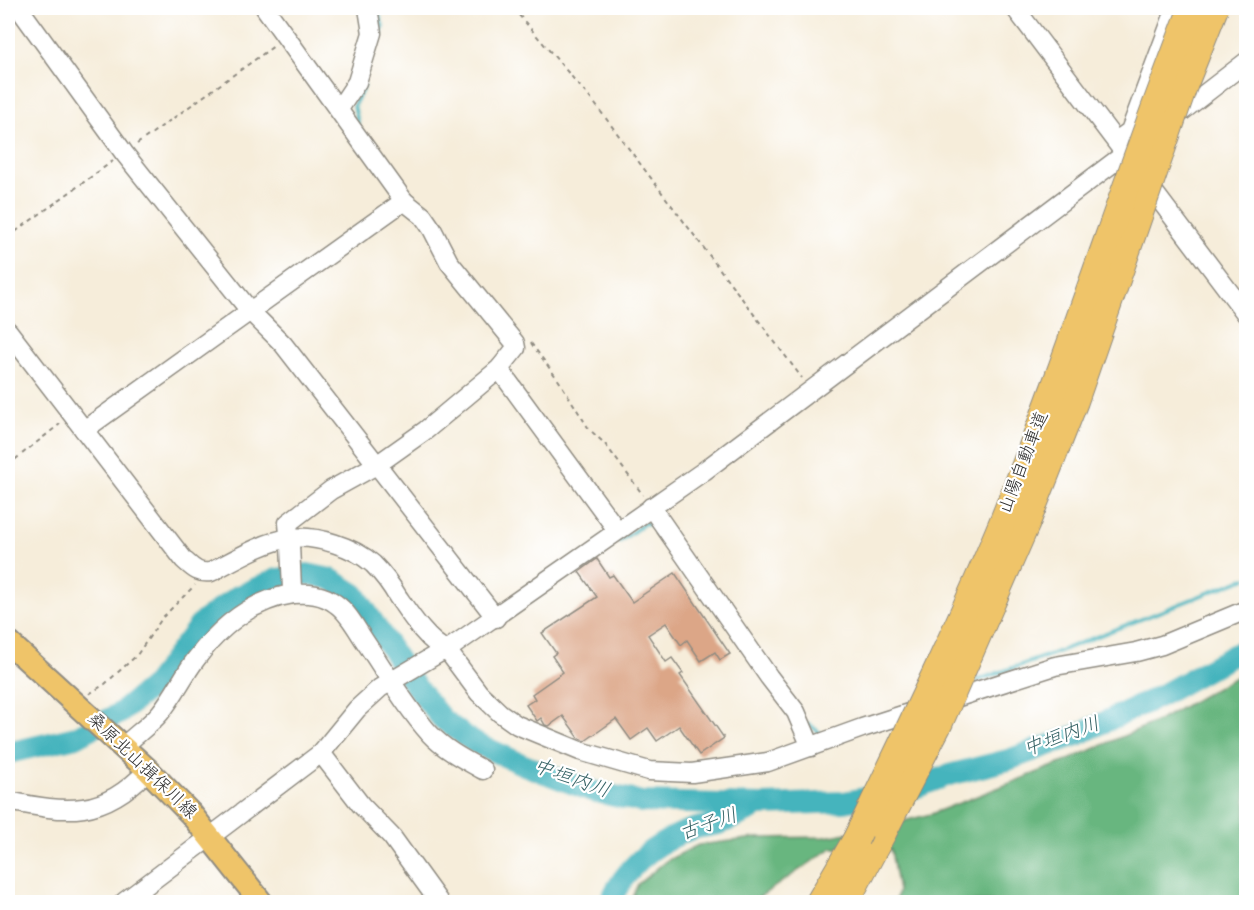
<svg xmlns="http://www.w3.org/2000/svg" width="1254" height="910" font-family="Dekko,'Klee One',sans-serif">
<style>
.forest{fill:#68b67f;stroke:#4a7055;stroke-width:1.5}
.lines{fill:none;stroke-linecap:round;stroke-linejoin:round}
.stream{stroke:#45b4bd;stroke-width:4}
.river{stroke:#45b4bd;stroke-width:22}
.building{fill:#dca687}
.minor-casing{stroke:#908c82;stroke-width:21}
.major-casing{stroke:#908c82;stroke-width:26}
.highway-casing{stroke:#908c82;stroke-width:28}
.path{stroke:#908c82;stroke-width:2;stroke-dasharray:4.5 4.5;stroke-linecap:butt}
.minor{stroke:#fff;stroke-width:18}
.major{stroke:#efc469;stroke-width:22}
.highway{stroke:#efc469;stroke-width:26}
.highway-bridge-casing{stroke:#908c82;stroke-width:28;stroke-linecap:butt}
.highway-bridge{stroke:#efc469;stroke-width:26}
.labels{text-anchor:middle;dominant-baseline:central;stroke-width:4.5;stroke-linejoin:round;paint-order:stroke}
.street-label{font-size:18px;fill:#2b2b2b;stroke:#fff}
.water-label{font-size:20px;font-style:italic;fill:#356265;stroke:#fff}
</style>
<rect width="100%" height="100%" fill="#fff"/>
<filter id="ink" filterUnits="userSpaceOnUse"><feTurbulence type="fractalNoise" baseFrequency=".0167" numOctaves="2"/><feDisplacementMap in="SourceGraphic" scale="12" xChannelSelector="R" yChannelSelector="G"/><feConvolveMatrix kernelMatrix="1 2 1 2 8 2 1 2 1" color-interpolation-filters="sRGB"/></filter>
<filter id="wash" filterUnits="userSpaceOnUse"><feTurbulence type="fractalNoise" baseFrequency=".008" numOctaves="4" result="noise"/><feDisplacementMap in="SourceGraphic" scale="24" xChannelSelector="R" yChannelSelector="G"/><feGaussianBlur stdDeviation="1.35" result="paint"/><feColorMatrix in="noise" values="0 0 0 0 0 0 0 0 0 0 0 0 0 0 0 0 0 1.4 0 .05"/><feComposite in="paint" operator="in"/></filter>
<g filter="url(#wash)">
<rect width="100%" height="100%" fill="#f6edda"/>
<path class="forest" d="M1246,671V902H895L898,891L891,850L832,848L752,902H630L638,884L666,861L698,845L756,838L825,837L876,828L931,814L1064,762L1160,720Z"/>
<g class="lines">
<g class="stream">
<path d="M377,8L383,27L380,36"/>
<path d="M358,123L354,105L364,86"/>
<path d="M617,540L619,542L645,523L655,525"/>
<path d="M967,684L1047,656L1246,578"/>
<path d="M809,724L821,734"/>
</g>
<g class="river">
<path d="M8,753L76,737L120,713L155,684L202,622L238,596L277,579L307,574L331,579L355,594L413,683L442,719L473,742L524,765L592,791L642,802L763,805L844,802L912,789L949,775L1008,760L1077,735L1162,695L1246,648"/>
<path d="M610,902C625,868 652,845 687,831C697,826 708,827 719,824C730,820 742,814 753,809"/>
</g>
</g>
<g id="blocks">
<path class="building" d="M597,559L609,577L613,575L632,602L675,573L730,654L720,660L715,652L701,661L687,640L681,645L666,623L648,635L666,662L672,658L683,673L680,675L724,738L699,755L679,726L657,741L648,728L631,740L616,719L585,741L579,738L563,716L549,726L545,725L541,718L537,721L526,705L535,699L532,694L563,672L552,656L556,653L542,633L597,597L579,572Z"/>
</g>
</g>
<g filter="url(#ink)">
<use href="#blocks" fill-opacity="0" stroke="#908c82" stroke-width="1.5"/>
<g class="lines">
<g class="minor-casing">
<g id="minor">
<path d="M19,8L124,153L250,311L283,344L496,618"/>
<path d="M1015,8L1246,314"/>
<path d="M339,109L357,82L372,33L368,8"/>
<path d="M1172,119L1246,62"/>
<path d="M1116,141L1130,131L1176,8"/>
<path d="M404,201L423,216L432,229L449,262L515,343L516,348L499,369L426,430L378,464L331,490L288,523L290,545L292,589L293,594C309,593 323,594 336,604C348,612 356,628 364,640C385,671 405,706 430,734C445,750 465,760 483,770"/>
<path d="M8,331L184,560C193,568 198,574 211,572C234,560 265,541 291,538C317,535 354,547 373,564C383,574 391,585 398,597C409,613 429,644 447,650L479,693L500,713L517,725L580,751L649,771L692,773L768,762L862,728L1055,666L1136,652L1162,645L1246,610"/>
<path d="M499,369L617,530"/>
<path d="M84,430L404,201L265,8"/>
<path d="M651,507L769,677L796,712L811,747"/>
<path d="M123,747C135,735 149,726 160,713C174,696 183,676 196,659C220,627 252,600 293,594"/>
<path d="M321,753L361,805L392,837L439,902"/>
<path d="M8,801C68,813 102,818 148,770"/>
<path d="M124,902L321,753L357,709L380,688L439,653L447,650L704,471L1142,141"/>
</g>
</g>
<g class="major-casing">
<path id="major" d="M8,642L148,770L191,814L261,902"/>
</g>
<g class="highway-casing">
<g id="highway">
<path d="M819,902L856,839"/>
<path d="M846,902L884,831"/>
</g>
</g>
<g class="path">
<path d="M513,8L595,104L802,378"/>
<path d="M137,144L274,46"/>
<path d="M8,237L113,161"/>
<path d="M531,343L559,381L589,429L605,444L643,495"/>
<path d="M8,465L60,424"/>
<path d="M89,694L105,684L137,655L163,617L195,585"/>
</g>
<use href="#minor" class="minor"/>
<use href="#major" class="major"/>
<use href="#highway" class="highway"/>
<g class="highway-bridge-casing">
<g id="highway-bridge">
<path d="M884,831L940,722L1026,525L1075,401L1184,86L1215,8"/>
<path d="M856,839C907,733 959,627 1004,518C1072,350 1126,177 1192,8"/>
</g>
</g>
<use href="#highway-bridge" class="highway-bridge"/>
</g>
</g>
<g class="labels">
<g class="street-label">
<text transform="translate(1025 463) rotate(-69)">山陽自動車道</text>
<text transform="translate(141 767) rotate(44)">桑原北山揖保川線</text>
</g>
<g class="water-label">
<text transform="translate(1062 738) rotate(-20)">中垣内川</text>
<text transform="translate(571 780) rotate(20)">中垣内川</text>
<text transform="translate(709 826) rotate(-19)">古子川</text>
</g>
</g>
<rect width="1254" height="910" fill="none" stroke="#fff" stroke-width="30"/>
</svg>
